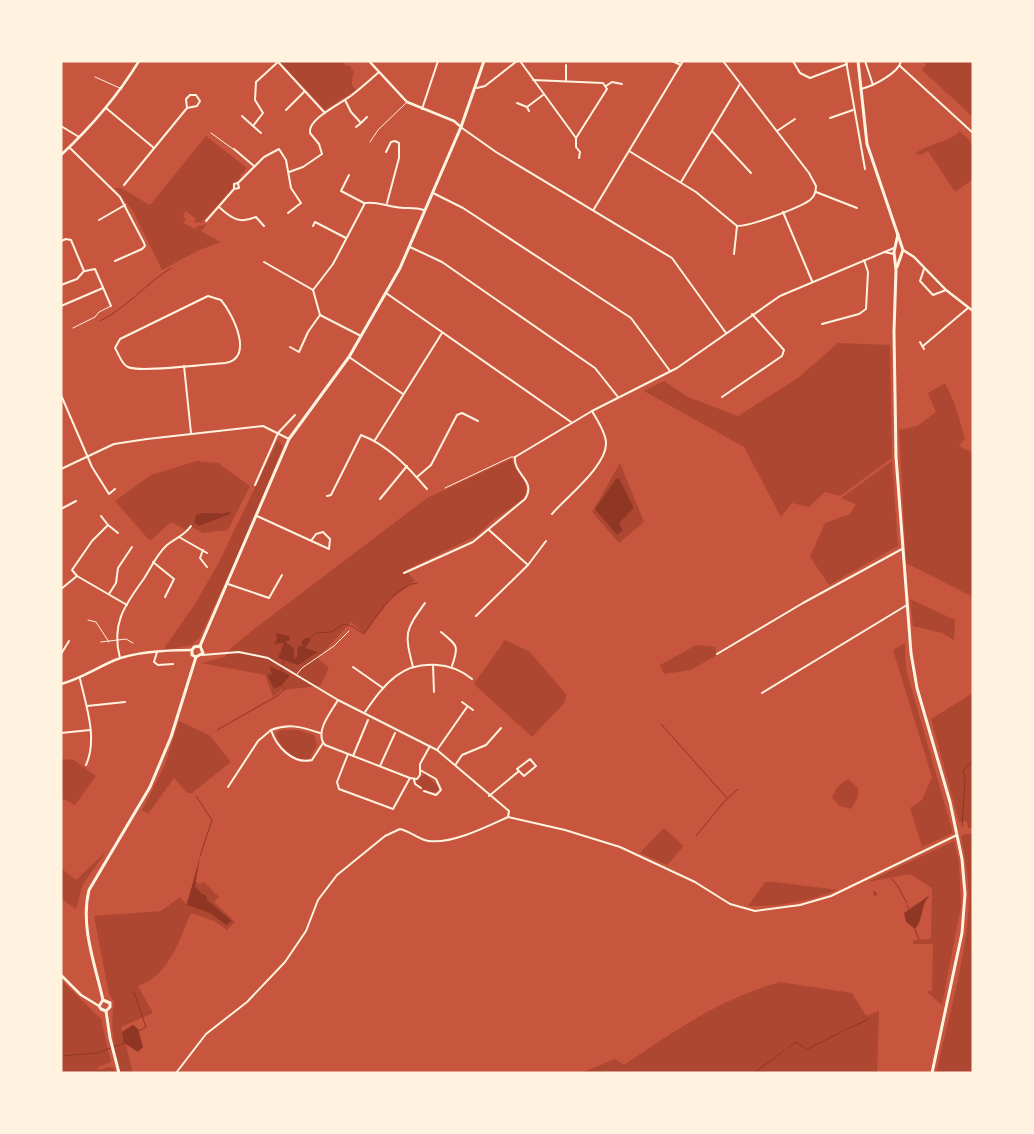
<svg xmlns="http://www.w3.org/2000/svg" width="1034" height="1134" font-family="'IBM Plex Sans',sans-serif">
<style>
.green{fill:#ae4732;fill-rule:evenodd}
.water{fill:#8f3625}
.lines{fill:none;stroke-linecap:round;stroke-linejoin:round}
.stream{stroke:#8f3625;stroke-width:1}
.service{stroke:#fff3e0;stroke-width:1}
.minor{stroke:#fff3e0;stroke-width:2}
.tertiary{stroke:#fff3e0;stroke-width:2.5}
.primary{stroke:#fff3e0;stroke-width:3}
</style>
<rect width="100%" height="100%" fill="#c8553d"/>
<g class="green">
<path d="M346,61L344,64L347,66L349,65L354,71C353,79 349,84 356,90L325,110L280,62Z"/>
<path d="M923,61H973V117L922,70L926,65Z"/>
<path d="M960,131L973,144V179L955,192L928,151L921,155L915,154C928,143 949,143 960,131Z"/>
<path d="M206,136L247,168L240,176L241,178L234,183L231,190L201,223L194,222L196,219L186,211L183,216L186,219L183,223L195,229L198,226L207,224L201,231L221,242L197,251L162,270L133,211L115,188H121L150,205Z"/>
<path d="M838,343L890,345L892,458L840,496L825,492L809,507L792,503L781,517L744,447L644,391L664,381L688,397L738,416L798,378Z"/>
<path d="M945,383L954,402L965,438L959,446L973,453V597L906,563L899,430L917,426L936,412L928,393Z"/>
<path d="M278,440L283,447L241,548L200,637L192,645L163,650L195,604L217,566Z"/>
<path d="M511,459L525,483L526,493L523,499L492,521L476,536L406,570L415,581L391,599L364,633L351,622L318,658L329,668L320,686L281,690L273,697L265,675L201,663L225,657L231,648L253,630L427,498Z"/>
<path d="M197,461L218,463L250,486L228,530L203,533L189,526L186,530L171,522L150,541L115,501L151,475Z"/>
<path d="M892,461L898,546L829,585L810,557L825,523L850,514L856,504L841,498Z"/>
<path d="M620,463L644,522L619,543L592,512ZM617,478L634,508L619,523Z"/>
<path d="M910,599L955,620L954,640L942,633L913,626Z"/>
<path d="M505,640L530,652L566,694L565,702L532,737L474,684Z"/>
<path d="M905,643L906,669L953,833L922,847L910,808L922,800L932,777L893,650Z"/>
<path d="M696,645L715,647L717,655L691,670L664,674L660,665Z"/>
<path d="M973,693V827L968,828L967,821L959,822L931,719Z"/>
<path d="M179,721L209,735L231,762L192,793H187L174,778L148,814L142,810L164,767Z"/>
<path d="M282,730H298L314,735L317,745L309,759C294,763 282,748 276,736V733Z"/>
<path d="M61,759L74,760L96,776L75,805L61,798Z"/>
<path d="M425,774L439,787L437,792H427L417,784L416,781Z"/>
<path d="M848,779L858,788V797L851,809L840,806L832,798L837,787Z"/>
<path d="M664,828L684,846L667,865L640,853Z"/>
<path d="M965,834H973V1073H936C948,1017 967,958 969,900C969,879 965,857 961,836Z"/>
<path d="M954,841L959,861L961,906L942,1005L927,992L932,990L933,944H913V940L931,939L932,888L910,874L867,882Z"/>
<path d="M106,852L83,884L76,909L61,899V868L76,880Z"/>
<path d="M194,880L199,884L204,882L219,897L214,902L235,922L227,930L214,921L191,913C179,940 169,976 138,986L153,1013L121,1027L133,1073H120C114,1049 110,1026 114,1002L109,994L94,916L161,911L180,897L186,904Z"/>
<path d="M765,882H775L838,890C809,901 780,907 748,906Z"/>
<path d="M61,980L101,1019L111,1062L98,1067V1070L108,1067L114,1068L115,1073H61Z"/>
<path d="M780,982L852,993L866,1016L879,1011L877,1073H581L615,1059L624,1065C678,1029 716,1001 780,982Z"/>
</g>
<g class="water">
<path d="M619,478L634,508L619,523L623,530L617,535L595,509L616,479Z"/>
<path d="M229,512H231L230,514L199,526L194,522L196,515C206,510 218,516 229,512Z"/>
<path d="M276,633L289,636L290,640L285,642L294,648V659L297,657L298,646H303L301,642L305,638H310V641L305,648L318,652L298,665L278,658L284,643L274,644L277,639Z"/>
<path d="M269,666L290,675L282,685L274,689L267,674L272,675Z"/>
<path d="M200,856L195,886L202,894L207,896V900L232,921L226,925L210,913L187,905Z"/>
<path d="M930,895C920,905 924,919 915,929L906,922L904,913Z"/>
<path d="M133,1025L138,1029L143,1047L138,1052L124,1043L122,1032Z"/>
</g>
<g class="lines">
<g class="stream">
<path d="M100,321C126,308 146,284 171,268"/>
<path d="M381,610C390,598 402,585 417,583"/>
<path d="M310,638L316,633L332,632L343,624L352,626L364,634L380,611"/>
<path d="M281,672L284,660"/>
<path d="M661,724L727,798"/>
<path d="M217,730L277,696L285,689L283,687"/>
<path d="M196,796L212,820L200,856"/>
<path d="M725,801L738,789"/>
<path d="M962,826L965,780L963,771L971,763L973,756"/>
<path d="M696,836L724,802"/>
<path d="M892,879L896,884"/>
<path d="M897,885L907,903"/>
<path d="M875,896L874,891L877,895"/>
<path d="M907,905L909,909"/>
<path d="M915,929L919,940"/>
<path d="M134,992L146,1027L139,1031"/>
<path d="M845,1030L869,1019"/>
<path d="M788,1048L795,1042L804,1047"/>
<path d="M806,1048L808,1049L843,1031"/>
<path d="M61,1056L97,1053L124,1043"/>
<path d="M754,1073L785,1050"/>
</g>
<g class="service">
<path d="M95,77L122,89"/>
<path d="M211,133L233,149"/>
<path d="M370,142L378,130L406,103"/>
<path d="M73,328L95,317L99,312L111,306"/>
<path d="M445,488L511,457H515"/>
<path d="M88,620L96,622L109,642"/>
<path d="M101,642L126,639L133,643"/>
<path d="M297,674L302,668L334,646L349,631"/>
</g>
<g class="minor">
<path d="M520,61L576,138"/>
<path d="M672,61L681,65"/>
<path d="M723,61L809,173L816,186C816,192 815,196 810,200C799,208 751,226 737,226"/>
<path d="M793,61L800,73L810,78L847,64"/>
<path d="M846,61L865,169"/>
<path d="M865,61L873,85"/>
<path d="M279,63L325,113"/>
<path d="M900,66L973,133"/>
<path d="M533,80L603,83L607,89L576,138"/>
<path d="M566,80V65"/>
<path d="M606,86L612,82L622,84"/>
<path d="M477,88L485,86L517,61"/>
<path d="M861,89C873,86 899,73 901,61"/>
<path d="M345,100L351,112L361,123L367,117"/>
<path d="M517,103L527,107"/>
<path d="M106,108L154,148"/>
<path d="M422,109L438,61"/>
<path d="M286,110L305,91"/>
<path d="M529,111L527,107L543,95"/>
<path d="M242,116L253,126L263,113L255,100L256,82L279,61"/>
<path d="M830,118L853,110"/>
<path d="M61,126L79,137"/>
<path d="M253,126L261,133"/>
<path d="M356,127L361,123"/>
<path d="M462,128L496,152L672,258L726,333"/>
<path d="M712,131L751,173"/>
<path d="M777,131L795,119"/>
<path d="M576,138V147L580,152L579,158"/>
<path d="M70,148L120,197L144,243L145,246L142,249L115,261"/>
<path d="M234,149L254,166"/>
<path d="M629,151L696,192L737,226"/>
<path d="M386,152L391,142L395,141L399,143V158L387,203"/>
<path d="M289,172L303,167L322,154L319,144L310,133C307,119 342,103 352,95C361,88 370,80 379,72"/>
<path d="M349,175L341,191L364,203"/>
<path d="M681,182L740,84"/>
<path d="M238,183L264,157L279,149L286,160L291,188L301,203L288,213"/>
<path d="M124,185L187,108L197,106L200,101L196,95H190L186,99L187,108"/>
<path d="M816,192L857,208"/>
<path d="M433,193L463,208L631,318L670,371"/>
<path d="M365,203C377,201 385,206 396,207C406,209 414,207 424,210"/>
<path d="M219,207C232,219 240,224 256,217L264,226"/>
<path d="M594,209L683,61"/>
<path d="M783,212L812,281"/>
<path d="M99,220L125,205"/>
<path d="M206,221L234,189V184L238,183L239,188L234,189"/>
<path d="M313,226L315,222L346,238"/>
<path d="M61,241L66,239L71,240L84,271L77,279L61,285"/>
<path d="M410,247L442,262L595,368L618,397"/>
<path d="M884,252L894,254"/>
<path d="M734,254L737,226"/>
<path d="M264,262L313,290"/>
<path d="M924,269L920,281L933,295L946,290"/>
<path d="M85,271L95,269L111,306"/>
<path d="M386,293L571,422"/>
<path d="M208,296L221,300C233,314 255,359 225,363C209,364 139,373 128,367C121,364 119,354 115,348L120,339Z"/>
<path d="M61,306L103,288"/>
<path d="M320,315L313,290L333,264L365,203"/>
<path d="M320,315L361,336"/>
<path d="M822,324L859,314L866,309L868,272L864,260"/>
<path d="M920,342L924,349"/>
<path d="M923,346L968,308"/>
<path d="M290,347L299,352L308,332L320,315"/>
<path d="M349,357L403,394"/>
<path d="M184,366L191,433"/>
<path d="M973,366V382"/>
<path d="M61,395L92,467L109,494L115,489"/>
<path d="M722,397L782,356L784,350L752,314"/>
<path d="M375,440L442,333"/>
<path d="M61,469L114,444L147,439L263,426L289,439"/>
<path d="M417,477L431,465L457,415L462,413L478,421"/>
<path d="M255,485L278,433L295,415"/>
<path d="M327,496L331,495L361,435C388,445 408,467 427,489"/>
<path d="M380,499L407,466"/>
<path d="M61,509L76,501"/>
<path d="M552,514C565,498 607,466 606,443C606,433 597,420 592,411"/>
<path d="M101,516L108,525L92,541L72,570L77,576L127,605"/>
<path d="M257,516L329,549L330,539L323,532L316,534L311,541"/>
<path d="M108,525L118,533"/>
<path d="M489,530L528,565"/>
<path d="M179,537L207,553"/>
<path d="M203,550L200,558L207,567"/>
<path d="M153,562L174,579L165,597"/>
<path d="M404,573L473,542L525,499C537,480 513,475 515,457L592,411L677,368L780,296L894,248"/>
<path d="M228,584L269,598L282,575"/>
<path d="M61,589L77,576"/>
<path d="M109,594L116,583L118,568L132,547"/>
<path d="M476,616L528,565L546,541"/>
<path d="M441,632C458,646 459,646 452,666"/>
<path d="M157,652L154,662L158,665L173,664"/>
<path d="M61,654L69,641"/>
<path d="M717,654L803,603L902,549"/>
<path d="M202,655L239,652L268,658L338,700L437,750L509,811L508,817"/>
<path d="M120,658C111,625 124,606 143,580C151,568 156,555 167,545C176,538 185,535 191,526"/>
<path d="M433,665L434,692"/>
<path d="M353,667L383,688"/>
<path d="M413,667C404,632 405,631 425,603"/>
<path d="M80,679C86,705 98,739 86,765"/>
<path d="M762,693L907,605"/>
<path d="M338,700C331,712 314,732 325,745L410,778L417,779L420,775V764L430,746"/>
<path d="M462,702L473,710"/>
<path d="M87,706L125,702"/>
<path d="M365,712C374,699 383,686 396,676C418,659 452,662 472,679"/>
<path d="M61,733L90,730"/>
<path d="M320,733C302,727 289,723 271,730C276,746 293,765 312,760L323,743"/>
<path d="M437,750L467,707"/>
<path d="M348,754L337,782L339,789L393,809L410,778"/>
<path d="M353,756L368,720"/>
<path d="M456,764L462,755L486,745L501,728"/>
<path d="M380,766L395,733"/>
<path d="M420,770L436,779L441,790L436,795L424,791"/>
<path d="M414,779L415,784L421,788"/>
<path d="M228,787L258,741L271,730"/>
<path d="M489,796L519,771L517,769L530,759L536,766L524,776L519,771"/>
<path d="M508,817L565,830L620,847L695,882L730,904L755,911L800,905L831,896L957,835"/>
<path d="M176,1073L206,1034L247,1002L285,962L306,931L318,900L337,875L385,836L400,829C410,831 419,840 429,841C452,844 486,827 508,817"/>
</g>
<g class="tertiary">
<path d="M369,61L407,102L454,121L461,127"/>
<path d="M61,155C91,127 117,97 139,61"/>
<path d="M903,250L914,257L946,290L973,311"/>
<path d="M61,684C81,679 96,668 115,660C138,651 167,650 192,650"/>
<path d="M61,975L81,995L99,1006"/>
</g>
<g class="primary">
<path d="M858,61L867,144L903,250L897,267"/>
<path d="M898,234L894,252L896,270L894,332L896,457L911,653L917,688L950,802L962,859L965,894L962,933L932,1073"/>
<path d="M200,646L289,439L349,357L400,268L461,127L484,61"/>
<path d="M196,657L192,655V650L194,647L200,646"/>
<path d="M196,657L203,653L200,646"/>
<path d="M103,1000C95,964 80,926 89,890L150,787L171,737L196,657"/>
<path d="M103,1000L99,1006L101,1009L106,1011"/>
<path d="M103,1000L110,1003V1007L106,1011"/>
<path d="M106,1011L110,1038L119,1073"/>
</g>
</g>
<rect width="1034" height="1134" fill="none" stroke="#fff3e0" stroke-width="125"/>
</svg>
